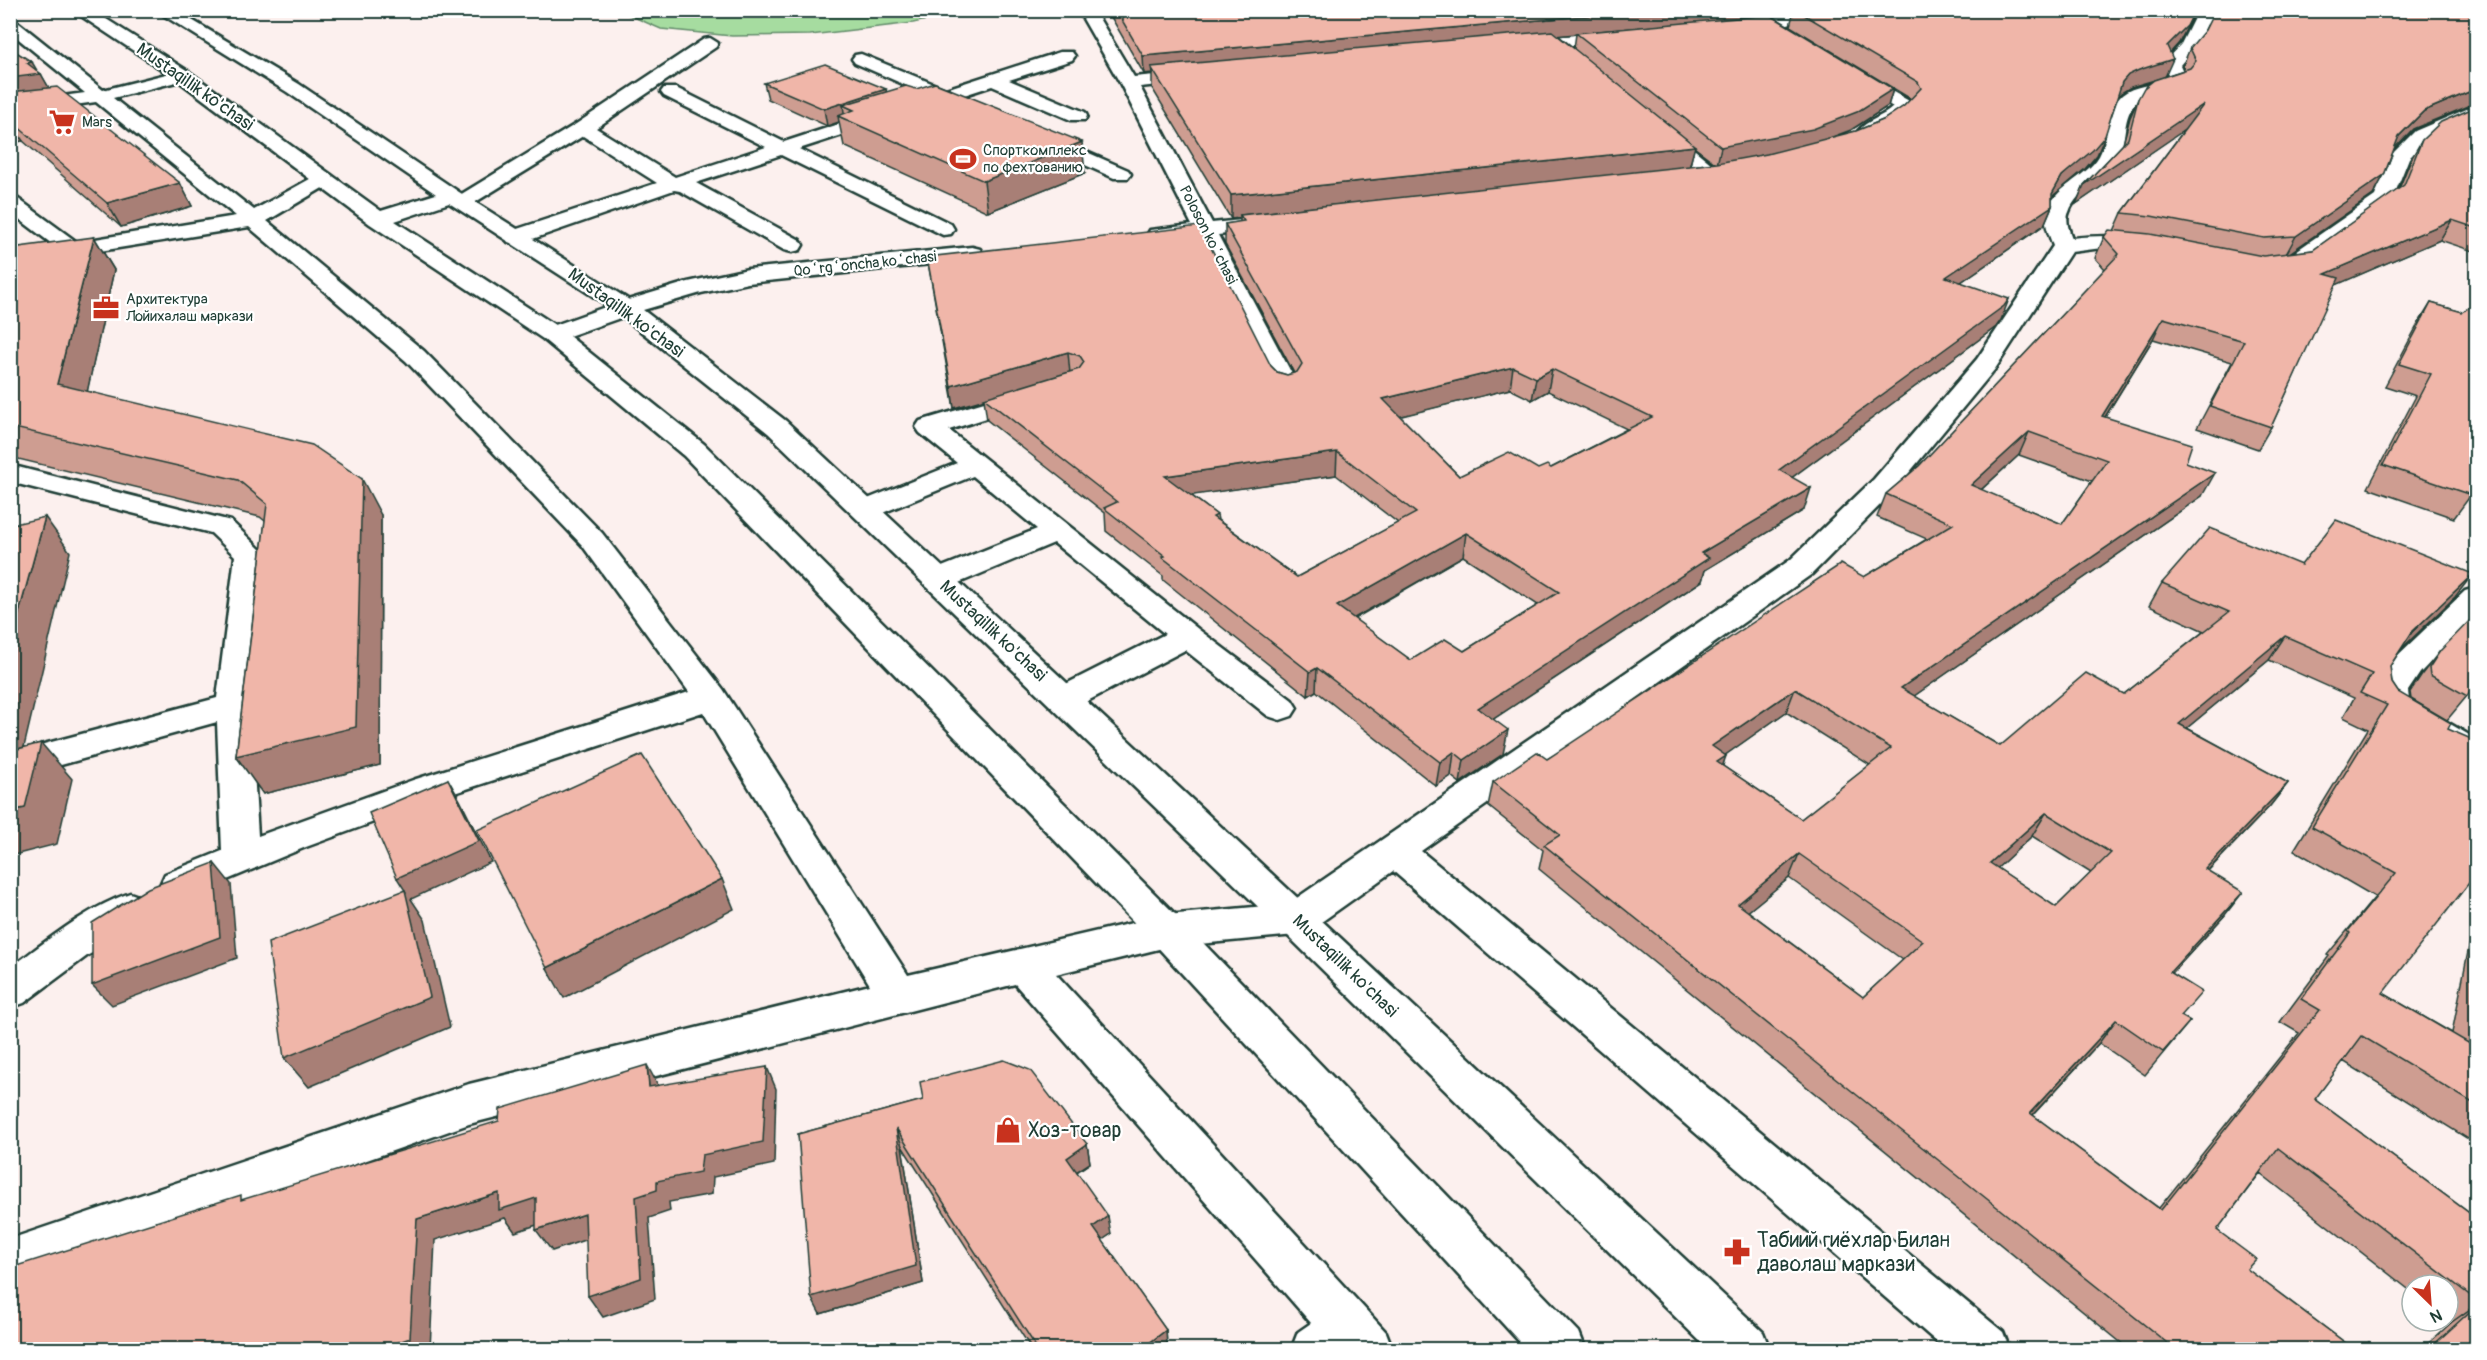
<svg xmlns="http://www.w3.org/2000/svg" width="2487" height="1360" font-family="Pangolin,sans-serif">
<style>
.green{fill:#a6dca0;stroke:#628c6a;stroke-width:1.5}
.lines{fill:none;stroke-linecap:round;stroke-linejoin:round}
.minor-casing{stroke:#1f3d34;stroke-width:5}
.major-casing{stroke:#1f3d34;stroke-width:5}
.minor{fill:#fff;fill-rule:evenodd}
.major{fill:#fff;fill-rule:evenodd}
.wall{fill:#ce9d91;stroke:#1f3d34;stroke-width:1.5;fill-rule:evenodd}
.shaded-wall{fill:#a87f76;stroke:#1f3d34;stroke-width:1.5}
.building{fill:#f0b6a9;stroke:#1f3d34;stroke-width:1.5;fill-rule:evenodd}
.labels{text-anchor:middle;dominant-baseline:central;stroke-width:4.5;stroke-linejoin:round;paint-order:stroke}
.far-poi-label{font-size:15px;fill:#1f3d34;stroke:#fff;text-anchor:start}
.far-street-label{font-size:15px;fill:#1f3d34;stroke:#fff}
.street-label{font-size:18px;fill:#1f3d34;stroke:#fff}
.near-poi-label{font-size:21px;fill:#1f3d34;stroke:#fff;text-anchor:start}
</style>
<rect width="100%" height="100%" fill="#fcf0ee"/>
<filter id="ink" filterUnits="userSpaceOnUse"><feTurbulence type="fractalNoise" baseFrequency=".0167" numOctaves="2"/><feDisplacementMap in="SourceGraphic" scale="12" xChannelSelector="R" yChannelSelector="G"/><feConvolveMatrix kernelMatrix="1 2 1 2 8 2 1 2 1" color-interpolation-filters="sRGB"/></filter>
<g filter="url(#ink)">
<path class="green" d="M620,11H967L913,23L810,35L732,36L661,29Z"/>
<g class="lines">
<g class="minor-casing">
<g id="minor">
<path d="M1078,10H1094L1134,77L1196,71L1202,72L1205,76L1202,80L1196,81L1140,87L1212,223L1271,217L1279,218L1282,223L1279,228L1271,229L1218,235L1299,387L1295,392L1286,395L1277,392L1273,387L1198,237L1158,242L1150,240L1147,235L1150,230L1192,225L1120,83Z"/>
<path d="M1801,10H1823C1812,22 1736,38 1726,26C1732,19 1786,16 1801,10Z"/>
<path d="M2218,10H2244L2242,13L2207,24L2196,46L2180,65L2186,78C2173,96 2147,88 2134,105C2122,119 2127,142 2118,157C2106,178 2077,189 2069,212C2065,220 2069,230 2072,238C2101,235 2128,235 2156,242L2159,247L2156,252L2148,254L2102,248L2071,252L1995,369L1894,491L1812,574L1421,851L2003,1332L2010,1350H1946L1393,871L1310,930L1296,935L1167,947L1056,974L1365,1309L1386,1332L1393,1350H1291L1298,1332L1311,1323L1015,984L469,1124L10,1286V1239L469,1084L870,985L703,712L439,798L306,847L179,900L165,896L160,885L165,874L222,851L217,722L10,779V753L217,698L235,556L211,533L10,482V465L231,521L265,554L250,706L258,836L413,780L689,692L582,545L406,361L249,227L75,255L10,273V259L56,247L10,212V196L17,198L77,242L236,216L96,102L10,114V103L85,93L10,32V22L19,23L103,90L182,70L188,71L191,75L188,79L113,98L254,210L317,175H331L334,179L331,183L267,221L424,351L602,533L723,689L908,975L1167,915L1288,904L1790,560L1874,479L1977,359L2053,246C2050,237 2044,224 2046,214C2053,187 2086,178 2099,156C2110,137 2105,112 2122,95C2134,85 2152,86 2166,79L2168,77L2162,64L2181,44L2194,18Z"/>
<path d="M1620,31L1626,32L1628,36L1626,40L1519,50L1511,45L1519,40Z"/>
<path d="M710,38L718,43L716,47L596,128L675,177L766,147L664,96L661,92L664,88H676L784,142L928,95L855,63L852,59L855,55L861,54L946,89L1060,52H1072L1075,56L1072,60L1009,80L1085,112L1087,116L1085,120H1071L992,86L961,96L964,100L961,104L955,105L944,102L799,149L951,224L954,229L951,234L943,235L781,155L696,183L800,240L803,245L800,250L792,252L784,250L680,191L674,190L524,242L516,244L508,242L505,237L508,232L657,183L583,136L469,206L462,208L455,206L452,202L455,198L576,124L704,39Z"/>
<path d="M1852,69L1911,102L1913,106C1903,120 1879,140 1861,135L1858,131C1867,120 1883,117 1893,107L1846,78L1843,74L1846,70Z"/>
<path d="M2476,105V118L2429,139L2409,158L2391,203L2300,269L2270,273L2262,271L2259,266L2262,261L2286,258L2375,196L2390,156L2415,131Z"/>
<path d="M1658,123L1665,125L1719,170L1722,174L1719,178H1705L1651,133L1649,129L1651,125Z"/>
<path d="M1043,133L1128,170L1131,174L1128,178H1114L1036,143L1033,139L1036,135Z"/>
<path d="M972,247L980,249L983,254L980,259L748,283L701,293L626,315L618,313L614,308L618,303L688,282L748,269Z"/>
<path d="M1028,389L1037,392L1041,397L1037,402L949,430L1198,629L1292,700L1297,708L1292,716L1280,720L1268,716L1185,650L1076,707L1064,711L1052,707L1047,699L1052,691L1165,634L1054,543L949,587L938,590L927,587L923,580L927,573L1037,529L973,476L875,516L865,519L855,516L851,510L855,504L957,463L920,433L916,427L920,421Z"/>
<path d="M2476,588V615L2420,673L2408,691L2409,700L2476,739V768L2464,764L2381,714L2376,706L2374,691L2396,657L2465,591Z"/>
<path d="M130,893L144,898L149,909L144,920L87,956L24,1003L10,1008V968C47,941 86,908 130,893Z"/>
</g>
</g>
<g class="major-casing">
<path id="major" d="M72,10H92L188,71L381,211L436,194L287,92L155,10H175L299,84L459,192L634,303L786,421L1763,1332L1770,1350H1709L1282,930L768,433L623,317L569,336L704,444L1181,920L1579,1332L1586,1350H1527L1153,942L684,456L543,339L370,224L176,79ZM449,203L608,306L555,325L395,221Z"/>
</g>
<use href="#minor" class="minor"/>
<use href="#major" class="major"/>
</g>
<g class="wall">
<path d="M1107,10H1791L1771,15L1893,89L1888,106L1851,130L1829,138L1856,131L1883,120L1904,106L1911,99L1790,26L1794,10H2210L2193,16L2179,43L2170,52L2165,76L2184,70L2183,65L2190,48L2413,129L2394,149L2384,175L2373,195L2289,253L2313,250L2399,189L2411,159L2422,140L2476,107V252L2440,240L2335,285L2271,427L2258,449L2197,428L2232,362L2153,339L2105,417L2186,462L2202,496L1914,696L2000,746L2124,694L2204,631L2149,606L2162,583L2301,565L2455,597L2401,649L2390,666L2392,683L2398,692L2448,729L2383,993L2452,1033L2476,911V1144L2343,1061L2315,1099L2476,1218V1305L2451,1323L2448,1321V1285H2412V1292L2260,1173L2217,1230L2247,1269L2355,1350H2130L1539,869L1543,850L1488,806L1493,782L1547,759L1864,577L1927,539L1877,517L1886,494L1919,466L2105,269L2095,258L2104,237L2114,231L2122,213L2185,129L2076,204L2084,185L2123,144L2130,118L2138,99L2164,77L2131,87L2121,93L2118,97L2097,155L2085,169L2054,195L2052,198V206L2044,225L1961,282L2001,320L1996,327L1792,477L1804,510L1705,570L1702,581L1493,719L1503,754L1460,783L1451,776L1436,786L1316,691L1308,696L1163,580V576L1106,531L1105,513L987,420L984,399L954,408L927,257L1271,366L1277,372L1287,375L1294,373L1225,244V224L1240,222V218L1231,219L1152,88V73L1144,74ZM1576,34L1574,48L1558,35ZM1694,147L1715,163L1690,166ZM1510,389L1532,400L1548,391L1627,429L1551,468L1459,476L1400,416ZM2019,455L2092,481L2062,524L1981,490ZM1336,475L1398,523L1297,577L1218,520L1217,515L1191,495ZM1463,556L1538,605L1464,651L1411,660L1354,619ZM2269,660L2354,698L2343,717L2368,729L2294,850L2375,897L2327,955L2329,956L2280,1022L2299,1033L2159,1208L2033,1115L2099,1043L2145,1075L2190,1021L2182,1016L2172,973L2225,915L2208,871L2270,806L2288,783L2187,728ZM1786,712L1870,765L1801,819L1723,766L1725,755ZM2032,836L2091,873L2056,907L1997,868ZM1789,878L1903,960L1863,997L1748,911Z"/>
<path d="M10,48L41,74L49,88L180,183L192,206L121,227L23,141L10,143Z"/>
<path d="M764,83L887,92L1085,173L988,212L844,146L839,122L827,126L768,99Z"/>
<path d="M94,237L114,270L87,391L381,515L380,765L263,794L236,756L265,521L260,517L10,457V264Z"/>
<path d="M2431,303L2462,312L2471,495L2454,518L2368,488L2416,396L2385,386L2418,324Z"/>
<path d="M2440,651L2470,691L2467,696L2447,720L2411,699L2410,692L2422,674Z"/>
<path d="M923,1100L1087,1144L1090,1163L1077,1172L1111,1234L1102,1240L1166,1330L1167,1346L1163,1350H1032L902,1146L923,1283L820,1314L798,1134Z"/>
<path d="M2476,1305V1350H2421L2452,1322Z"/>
<path d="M2369,1342L2379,1350H2358Z"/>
</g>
<g class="shaded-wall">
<path d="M1650,10H1791L1770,16L1576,33V34L1155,73L1151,67L1152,73L1144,74L1143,56Z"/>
<path d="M2195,10H2210L2193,16L2179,43L2161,63L2173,59L2165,77L2131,87L2121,93L2115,100L2122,82L2128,75L2167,46Z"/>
<path d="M32,62L39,74H41L53,95L10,101V78L27,63Z"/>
<path d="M886,89L889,105L854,110L843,105L845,119L838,116L839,122L827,126L824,109Z"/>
<path d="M1893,89L1888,106L1851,130L1808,146L1717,165L1721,147Z"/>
<path d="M2476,89V103L2413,129L2388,155L2399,136L2424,111Z"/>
<path d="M2204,104L2196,122L2076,204L2084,185Z"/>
<path d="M10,121L23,141L10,143Z"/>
<path d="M2105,136L2097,155L2085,169L2054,195L2045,210L2052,206L2044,225L1939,297L1946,277L2052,194L2062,176Z"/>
<path d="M1082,142L1085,173L988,212L984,181Z"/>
<path d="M1695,146L1689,168L1240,215V218L1231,219V195Z"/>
<path d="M2384,175L2373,195L2285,256L2296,236Z"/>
<path d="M180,183L192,206L121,227L107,203Z"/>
<path d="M2452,220L2440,240L2313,295L2325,274Z"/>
<path d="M94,237L114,270L81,420L57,384Z"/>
<path d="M2009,299L2001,320L1996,327L1771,493L1779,470Z"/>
<path d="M2163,318L2153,339L2092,438L2102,416Z"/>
<path d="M1068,352L1070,374L954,408L951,386Z"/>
<path d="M1513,367L1510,389L1382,421L1383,399Z"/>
<path d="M1552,369L1548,391L1532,400L1536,378Z"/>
<path d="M2029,432L2019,455L1961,508L1971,485Z"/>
<path d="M1337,452L1336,475L1166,499L1165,476Z"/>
<path d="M2215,473L2202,496L1891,712L1901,688Z"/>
<path d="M362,479L381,515L380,765L263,794L236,756Z"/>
<path d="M1811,488L1804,510L1705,570L1702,581L1474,732L1478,708L1701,553Z"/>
<path d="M45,517L70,552L24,747L10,752V646Z"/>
<path d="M1466,533L1463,556L1335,629L1337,606Z"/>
<path d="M2473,574L2455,597L2394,656L2412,632Z"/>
<path d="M2285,636L2269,660L2164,747L2179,724Z"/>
<path d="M1317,668L1316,691L1308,696L1310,672Z"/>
<path d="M1795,689L1786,712L1704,770L1712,746Z"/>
<path d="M1508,730L1503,754L1460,783L1464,760Z"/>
<path d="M41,743L72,779L57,844L10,856V811Z"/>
<path d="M1454,752L1451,776L1436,786L1440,762Z"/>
<path d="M1726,756L1718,779L1717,762Z"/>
<path d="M448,779L460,800L491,862L411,899L425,920L450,1027L309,1087L284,1058L406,892L397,878Z"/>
<path d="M2288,783L2270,806L2187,892L2205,869Z"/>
<path d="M2046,813L2032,836L1977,887L1990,863Z"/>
<path d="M1799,854L1789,878L1729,927L1738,904Z"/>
<path d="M214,863L231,884L237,958L112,1005L92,985Z"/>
<path d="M722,879L734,909L564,998L547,968Z"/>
<path d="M2243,892L2225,915L2152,995L2170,972Z"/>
<path d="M2116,1020L2099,1043L2014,1135L2030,1113Z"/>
<path d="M647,1065L659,1087H649Z"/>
<path d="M767,1067L776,1089L774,1164L713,1177L712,1194L669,1202L670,1211L649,1218L655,1299L603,1317L588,1296L636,1197L657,1181L702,1155Z"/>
<path d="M896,1128L902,1146L923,1283L820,1314L811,1297Z"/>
<path d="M1087,1144L1090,1163L1070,1176L1067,1158Z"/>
<path d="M499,1193L536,1198L552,1220L515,1232L505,1218L435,1240L430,1350H377L417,1219Z"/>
<path d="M585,1214L599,1235L552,1251L536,1230Z"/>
<path d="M1108,1216L1111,1234L1095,1245L1093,1227Z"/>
<path d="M1166,1330L1167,1346L1163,1350H1140Z"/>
</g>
<g class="building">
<path d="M1116,10H1650L1143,56Z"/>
<path d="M1796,10H2195L2187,26L2167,46L2173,59L2139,70L2128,75L2122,82L2105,136L2093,150L2062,176L2052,194V206L1946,277L2009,299L2004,306L1779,470L1811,488L1701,553L1709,558L1478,708L1508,730L1464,760L1454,752L1440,762L1317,668L1310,672L1162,557L1165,556L1104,508L1117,502L984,398L1079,369L1084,362L1080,356L1068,352L951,386L927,257L1200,226L1271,366L1277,372L1287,375L1297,372L1302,364L1225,224L1244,221L1240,215L1717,163L1767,154L1856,131L1883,120L1904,106L1921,88L1918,82ZM1513,367L1536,378L1552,369L1652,417L1551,468L1547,465L1538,469L1509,452L1459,476L1383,399ZM1337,452L1416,513L1297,577L1213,517L1217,515L1165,476ZM1466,533L1559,592L1464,651L1445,639L1411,660L1337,606Z"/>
<path d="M2215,10H2476V89L2424,111L2399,136L2384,175L2296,236L2264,238L2151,216L2122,213L2204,104L2084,185L2128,139L2138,99L2144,88L2154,80L2190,68L2196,61L2190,48L2205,30Z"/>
<path d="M1770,15L1893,89L1857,112L1813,129L1721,147L1576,33Z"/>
<path d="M1552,31L1695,146L1231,195L1151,67Z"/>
<path d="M10,48L32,62L27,63L41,74L10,78Z"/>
<path d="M825,64L886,89L824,109L764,83Z"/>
<path d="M935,83L1082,142L984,181L838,116L854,110L843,105L906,86L916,89Z"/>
<path d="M57,87L180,183L107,203L10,120V92Z"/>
<path d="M2476,107V228L2452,220L2325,274L2339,278L2271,427L2210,406L2244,341L2163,318L2102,416L2192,444L2186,462L2215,473L1901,688L2000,746L2086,673L2124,694L2229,612L2162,583L2210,528L2301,565L2336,520L2473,574L2412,632L2390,666L2392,683L2398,692L2451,723L2448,729L2476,741V874L2383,993L2470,1044L2476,1008V1105L2362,1036L2315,1099L2476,1218V1300L2278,1148L2217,1230L2256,1259L2247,1269L2355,1350H2176L1544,845L1560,835L1493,782L1537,752L1547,759L1841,564L1864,577L1953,524L1886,494L1919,466L2119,254L2104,237L2109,230L2150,234L2263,256L2313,250L2404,185L2422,140L2441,122ZM2029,432L2107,460L2062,524L1971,485ZM2285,636L2372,674L2360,693L2387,705L2312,827L2396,873L2348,931L2350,933L2301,999L2320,1010L2161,1210L2030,1113L2116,1020L2163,1052L2190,1021L2181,1016L2202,992L2170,972L2243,892L2205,869L2288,783L2179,724ZM1795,689L1891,748L1801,819L1717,762L1726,756L1712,746ZM2046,813L2111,853L2056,907L1990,863ZM1799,854L1923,941L1863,997L1738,904Z"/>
<path d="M94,237L57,384L312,445L362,479L356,727L236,756L267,504L238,480L10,427V264L19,247Z"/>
<path d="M2431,303L2462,312L2476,303V485L2471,495L2383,465L2431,374L2399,364Z"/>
<path d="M45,517L10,646V525Z"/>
<path d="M2476,614V680L2467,696L2430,675L2429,668L2440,651Z"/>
<path d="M41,743L25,808L10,811V751Z"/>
<path d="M642,755L722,879L547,968L477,830Z"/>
<path d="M448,779L479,841L397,878L369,813Z"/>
<path d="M214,863L220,937L92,985V923L148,888Z"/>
<path d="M405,890L430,997L284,1058L268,943Z"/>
<path d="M1004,1060L1030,1070L1087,1144L1067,1158L1108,1216L1093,1227L1166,1330L1140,1350H1038L896,1128L916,1266L811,1297L798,1134L923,1100L920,1082Z"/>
<path d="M647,1065L649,1087L767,1067L763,1142L702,1155L700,1172L657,1181V1190L636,1197L641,1278L588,1296L585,1214L536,1230V1198L499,1210V1193L417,1219L410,1338L377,1350H10V1268L241,1195V1200L499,1121L500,1109Z"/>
<path d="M2476,1306V1350H2428Z"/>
<path d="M2369,1342L2379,1350H2364Z"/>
</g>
</g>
<defs>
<g id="supermarket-bare" transform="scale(2.07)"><path d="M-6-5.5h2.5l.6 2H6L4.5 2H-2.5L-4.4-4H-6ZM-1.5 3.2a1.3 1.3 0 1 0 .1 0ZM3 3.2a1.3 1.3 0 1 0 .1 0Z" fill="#c8321e" stroke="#fff" stroke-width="2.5" paint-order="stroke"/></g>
<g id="stadium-bare" transform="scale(2.07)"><path d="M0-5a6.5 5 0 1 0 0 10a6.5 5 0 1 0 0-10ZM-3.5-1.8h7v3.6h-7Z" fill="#c8321e" stroke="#fff" stroke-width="2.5" paint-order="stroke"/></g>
<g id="office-bare" transform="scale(2.07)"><path d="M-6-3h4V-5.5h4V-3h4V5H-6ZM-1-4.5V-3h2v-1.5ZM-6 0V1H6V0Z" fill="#c8321e" stroke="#fff" stroke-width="2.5" paint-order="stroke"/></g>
<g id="shop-bare" transform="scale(2.07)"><path d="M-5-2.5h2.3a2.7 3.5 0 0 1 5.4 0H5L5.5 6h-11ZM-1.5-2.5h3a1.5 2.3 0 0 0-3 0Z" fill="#c8321e" stroke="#fff" stroke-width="2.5" paint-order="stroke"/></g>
<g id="pharmacy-bare" transform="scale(2.07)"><path d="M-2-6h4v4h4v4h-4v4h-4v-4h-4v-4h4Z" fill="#c8321e" stroke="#fff" stroke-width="2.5" paint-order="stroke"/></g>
</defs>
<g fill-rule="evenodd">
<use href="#supermarket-bare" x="62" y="122"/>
<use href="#stadium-bare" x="963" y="159"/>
<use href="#office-bare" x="106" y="308"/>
<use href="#shop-bare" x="1008" y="1130"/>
<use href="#pharmacy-bare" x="1737" y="1252"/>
</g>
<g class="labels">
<g class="far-poi-label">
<text x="82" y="122">Mars</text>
<text x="983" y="150">Спорткомплекс<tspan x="983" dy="17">по фехтованию</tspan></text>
<text x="126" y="299">Архитектура<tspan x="126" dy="17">Лойихалаш маркази</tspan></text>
</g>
<g class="far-street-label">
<text transform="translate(1208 235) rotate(63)">Poloson koʻchasi</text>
<text transform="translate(865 264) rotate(-6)">Qoʻrgʻoncha koʻchasi</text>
</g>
<g class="street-label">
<text transform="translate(195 87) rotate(35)">Mustaqillik ko'chasi</text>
<text transform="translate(626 313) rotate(36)">Mustaqillik ko'chasi</text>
<text transform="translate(993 631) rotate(43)">Mustaqillik ko'chasi</text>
<text transform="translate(1345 966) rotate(44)">Mustaqillik ko'chasi</text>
</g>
<g class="near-poi-label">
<text x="1028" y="1130">Хоз-товар</text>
<text x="1757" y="1240">Табиий гиёхлар Билан<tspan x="1757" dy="24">даволаш маркази</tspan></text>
</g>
</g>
<rect width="2487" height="1360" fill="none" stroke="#fff" stroke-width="36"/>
<rect x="18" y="18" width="2451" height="1324" fill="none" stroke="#1f3d34" stroke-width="2" filter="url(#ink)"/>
<g transform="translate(2430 1303) rotate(155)"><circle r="28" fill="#ffffff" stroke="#a5b1ae" stroke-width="1.5"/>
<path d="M0-4.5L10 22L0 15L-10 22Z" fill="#c8321e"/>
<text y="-9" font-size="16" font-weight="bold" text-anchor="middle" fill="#1f3d34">N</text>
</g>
</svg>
